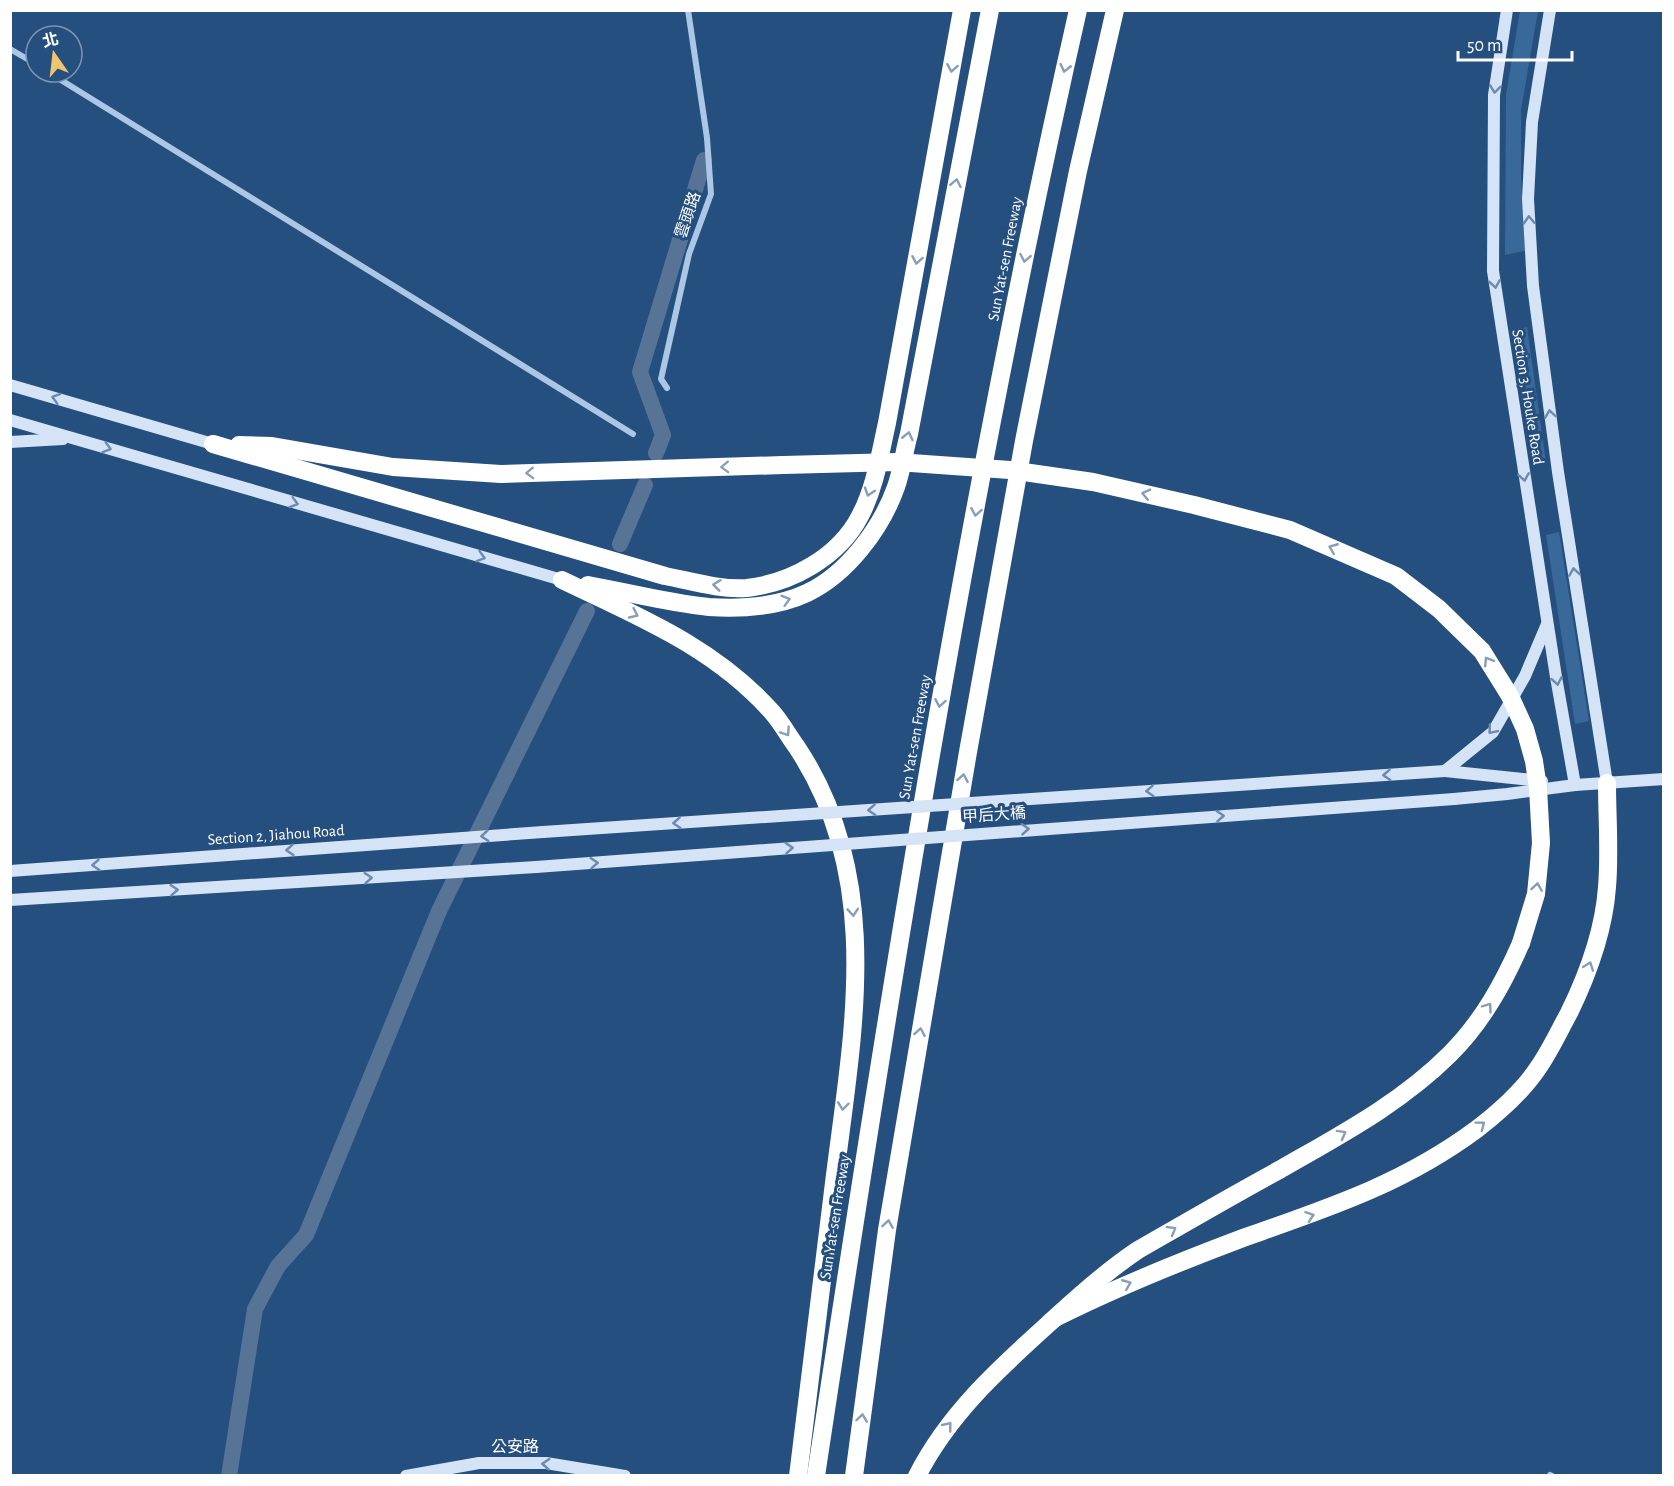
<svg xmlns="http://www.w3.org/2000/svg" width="1674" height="1486" font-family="'Alegreya Sans','Noto Sans TC',sans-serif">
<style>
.grass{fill:#39699b}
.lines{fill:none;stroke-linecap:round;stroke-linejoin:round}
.canal{stroke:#577496;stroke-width:16}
.street{stroke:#abc7e5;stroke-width:6}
.secondary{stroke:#d4e3f5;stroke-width:12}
.highway{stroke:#fff;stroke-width:18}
.secondary-bridge{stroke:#d4e3f5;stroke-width:12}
.highway-bridge{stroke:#fff;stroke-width:18}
.oneway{stroke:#879eb8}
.oneway2{stroke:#6b8aae}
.labels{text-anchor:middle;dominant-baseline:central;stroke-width:6;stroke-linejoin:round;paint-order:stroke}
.street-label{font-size:16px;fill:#fff;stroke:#254f7e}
</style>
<rect width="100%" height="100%" fill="#254f7e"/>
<g class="grass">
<path d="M1520,11H1538L1521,110V178L1525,251L1505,255L1506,95Z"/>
<path d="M1527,327L1546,462H1537L1516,330Z"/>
<path d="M1559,532L1589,721L1575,724L1546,535Z"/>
</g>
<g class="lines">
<g class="canal">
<path d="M656,453L663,435L640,372L704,160"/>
<path d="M620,544L645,485"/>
<path d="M229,1476L255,1309L278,1266L306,1235L439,911L587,611"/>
</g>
<g class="street">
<path d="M10,49L36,64"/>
<path d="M48,72L633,434"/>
<path d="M667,388L661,379L689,254L711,194L707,138L688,10"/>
<path d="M1550,1475L1552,1476"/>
</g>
<g class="secondary">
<path d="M1507,10L1494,95L1493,271L1556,677L1575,785"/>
<path d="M1550,10L1532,122L1528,199L1533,286L1558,472L1607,783"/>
<path d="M10,385L213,444"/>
<path d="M10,420L562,580"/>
<path d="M10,442L63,439"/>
<path d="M1445,771L1493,732L1525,676L1547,624"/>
<path d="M1445,771L1542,781"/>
<path d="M1454,799L1507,794L1575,785L1664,779"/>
<path d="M10,871L543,832"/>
<path d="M10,900L536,867"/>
<path d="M406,1476L479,1463H546L625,1476"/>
</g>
<g class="highway">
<path d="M213,444L665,576C691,581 720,590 747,588C791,583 839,557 860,516C875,488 880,454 887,423L962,10"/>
<path d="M239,445L272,446L393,467L501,474L783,465"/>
<path d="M562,580C639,617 714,647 772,712C781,722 788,735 796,746C887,881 851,1041 833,1191C821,1286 810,1381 798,1476"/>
<path d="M588,585C627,592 668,603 709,607C741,609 777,607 807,593C847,574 881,529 896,487C902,470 904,452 909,434L990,10"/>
<path d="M1055,1318C1117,1287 1179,1262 1243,1238C1328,1208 1403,1184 1477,1129C1499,1112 1522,1092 1538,1068C1550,1051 1559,1031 1569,1013C1588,974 1604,931 1607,887C1610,853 1607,817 1607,783"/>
<path d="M816,1476C890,985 968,494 1078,10"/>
<path d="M854,1476L887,1230L968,752L1024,441L1078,171L1115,10"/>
<path d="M917,1476C950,1411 1003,1365 1056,1317C1082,1293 1108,1270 1138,1250C1185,1223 1233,1195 1281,1169C1340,1135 1401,1103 1450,1054C1482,1022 1503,984 1521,943"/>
</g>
<g class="secondary-bridge">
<path d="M543,832L1445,771"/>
<path d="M536,867L1454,799"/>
</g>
<path class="highway-bridge" d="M783,465L897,462L1010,470L1093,482L1194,505L1290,530L1396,576L1439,609L1482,651L1510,696L1525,729L1534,761L1538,788L1541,843L1536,894L1521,943"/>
</g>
<defs><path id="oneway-chevron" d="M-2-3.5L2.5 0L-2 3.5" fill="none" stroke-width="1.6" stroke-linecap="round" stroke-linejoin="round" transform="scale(1.5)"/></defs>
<g class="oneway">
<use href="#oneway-chevron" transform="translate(952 68) rotate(100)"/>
<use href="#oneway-chevron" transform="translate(1065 68) rotate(103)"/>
<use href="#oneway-chevron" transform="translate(956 183) rotate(-79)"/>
<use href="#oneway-chevron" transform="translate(1025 258) rotate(101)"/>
<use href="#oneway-chevron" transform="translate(917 260) rotate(100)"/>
<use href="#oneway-chevron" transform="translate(908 436) rotate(-77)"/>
<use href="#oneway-chevron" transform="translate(725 467) rotate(178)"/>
<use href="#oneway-chevron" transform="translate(530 473) rotate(178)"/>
<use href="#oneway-chevron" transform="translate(869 492) rotate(108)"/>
<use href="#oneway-chevron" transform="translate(1146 494) rotate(-167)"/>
<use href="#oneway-chevron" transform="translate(976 512) rotate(100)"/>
<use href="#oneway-chevron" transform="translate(1333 548) rotate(-158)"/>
<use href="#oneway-chevron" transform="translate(717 585) rotate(-173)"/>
<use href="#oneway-chevron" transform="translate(786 600) rotate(-16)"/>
<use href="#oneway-chevron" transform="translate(634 614) rotate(25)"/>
<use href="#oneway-chevron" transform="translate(1488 661) rotate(-122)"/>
<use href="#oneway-chevron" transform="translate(940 703) rotate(100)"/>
<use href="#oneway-chevron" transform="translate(786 732) rotate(56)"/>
<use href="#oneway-chevron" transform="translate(963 778) rotate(-80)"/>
<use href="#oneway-chevron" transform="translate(1537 887) rotate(-81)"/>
<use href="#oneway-chevron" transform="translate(853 912) rotate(86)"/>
<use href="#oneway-chevron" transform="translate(1589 966) rotate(-70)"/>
<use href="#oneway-chevron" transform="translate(1488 1007) rotate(-54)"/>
<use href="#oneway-chevron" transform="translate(920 1032) rotate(-80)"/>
<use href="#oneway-chevron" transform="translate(843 1106) rotate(97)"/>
<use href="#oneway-chevron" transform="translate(1481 1125) rotate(-37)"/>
<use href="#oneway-chevron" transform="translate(1342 1134) rotate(-29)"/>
<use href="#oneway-chevron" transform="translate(1310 1216) rotate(-19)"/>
<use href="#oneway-chevron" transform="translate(888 1224) rotate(-81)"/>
<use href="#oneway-chevron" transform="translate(1172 1230) rotate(-30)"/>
<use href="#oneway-chevron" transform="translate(1127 1284) rotate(-22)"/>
<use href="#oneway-chevron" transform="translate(862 1418) rotate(-82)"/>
<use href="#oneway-chevron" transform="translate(948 1426) rotate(-51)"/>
</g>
<g class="oneway2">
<use href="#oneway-chevron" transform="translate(1495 89) rotate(97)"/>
<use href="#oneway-chevron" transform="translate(1529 220) rotate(-93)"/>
<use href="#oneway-chevron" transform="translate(1495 284) rotate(81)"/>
<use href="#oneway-chevron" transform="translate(56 398) rotate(-164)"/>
<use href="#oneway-chevron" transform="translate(1550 414) rotate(-98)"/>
<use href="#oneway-chevron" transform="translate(107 448) rotate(16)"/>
<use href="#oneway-chevron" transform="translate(1524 477) rotate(81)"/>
<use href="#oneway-chevron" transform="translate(294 503) rotate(16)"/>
<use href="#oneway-chevron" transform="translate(481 557) rotate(16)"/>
<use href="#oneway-chevron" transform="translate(1574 572) rotate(-99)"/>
<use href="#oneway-chevron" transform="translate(1557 681) rotate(80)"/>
<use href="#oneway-chevron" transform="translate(1492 730) rotate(130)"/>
<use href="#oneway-chevron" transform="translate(1387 775) rotate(176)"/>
<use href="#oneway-chevron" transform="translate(1150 791) rotate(176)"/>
<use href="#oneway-chevron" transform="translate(872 810) rotate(176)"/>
<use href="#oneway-chevron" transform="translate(1220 816) rotate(-4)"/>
<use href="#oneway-chevron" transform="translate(677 823) rotate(176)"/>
<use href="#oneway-chevron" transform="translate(1025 829) rotate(-4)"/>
<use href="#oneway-chevron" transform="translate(485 836) rotate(176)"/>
<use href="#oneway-chevron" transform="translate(789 848) rotate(-4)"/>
<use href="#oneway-chevron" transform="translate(290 850) rotate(176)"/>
<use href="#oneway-chevron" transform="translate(594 863) rotate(-4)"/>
<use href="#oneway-chevron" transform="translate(96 865) rotate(176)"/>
<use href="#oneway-chevron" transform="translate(368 878) rotate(-4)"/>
<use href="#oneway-chevron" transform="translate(174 890) rotate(-4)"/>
<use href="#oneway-chevron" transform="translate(546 1464) rotate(-176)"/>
</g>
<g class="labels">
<g class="street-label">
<text transform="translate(688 215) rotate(-71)">雲頭路</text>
<text transform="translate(1005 259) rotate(-79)">Sun Yat-sen Freeway</text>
<text transform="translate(1528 397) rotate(81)">Section 3, Houke Road</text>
<text transform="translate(915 737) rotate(-80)">Sun Yat-sen Freeway</text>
<text transform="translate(994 815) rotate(-4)">甲后大橋</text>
<text transform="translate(276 835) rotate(-4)">Section 2, Jiahou Road</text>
<text transform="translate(835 1217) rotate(-81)">Sun Yat-sen Freeway</text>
<text x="515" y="1447">公安路</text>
</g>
</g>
<rect width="1674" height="1486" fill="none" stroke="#ffffff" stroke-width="24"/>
<g transform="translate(54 54) rotate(346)"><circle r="28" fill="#254f7e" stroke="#7c95b2" stroke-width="1.5"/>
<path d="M0-4.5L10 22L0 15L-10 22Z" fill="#efc66f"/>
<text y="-9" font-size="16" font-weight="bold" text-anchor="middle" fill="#ffffff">北</text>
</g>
<path d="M1458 51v9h114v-9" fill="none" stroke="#ffffff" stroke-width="3"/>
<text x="1467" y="51" font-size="18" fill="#ffffff" stroke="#254f7e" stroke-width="4.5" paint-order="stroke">50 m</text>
</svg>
